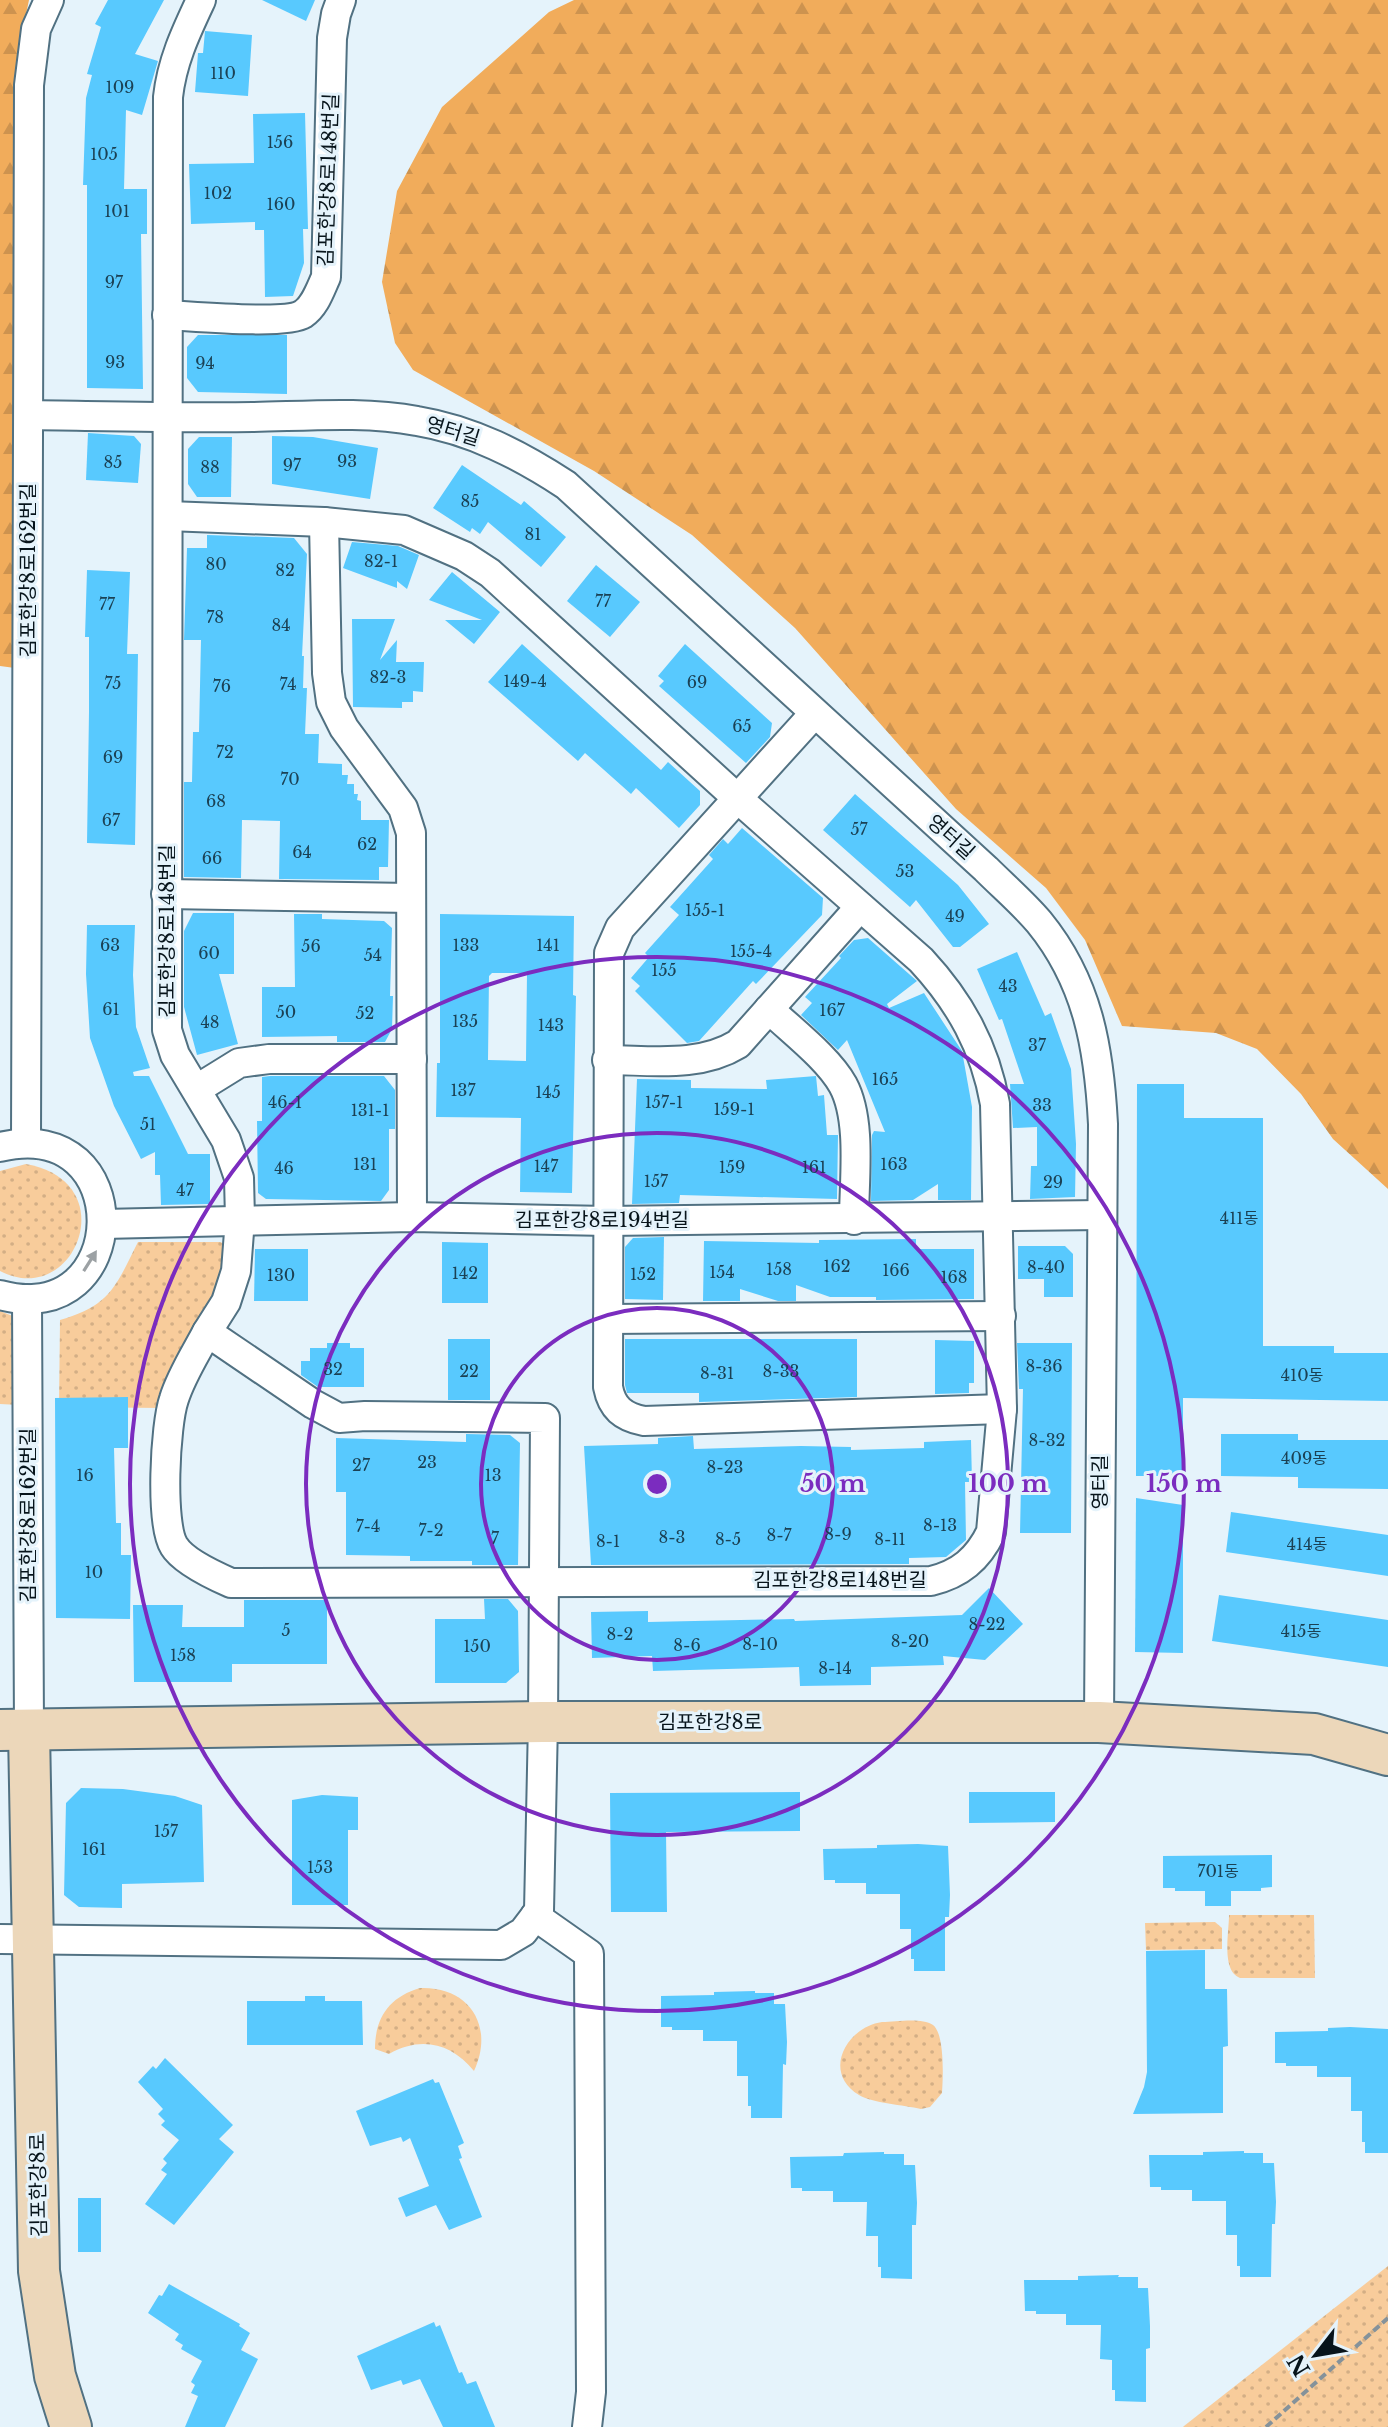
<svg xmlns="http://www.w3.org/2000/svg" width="1388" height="2427" font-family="'Libre Baskerville','Noto Sans KR',serif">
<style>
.grass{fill:url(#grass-dots)}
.forest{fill:url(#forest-firs)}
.building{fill:#58c9fe;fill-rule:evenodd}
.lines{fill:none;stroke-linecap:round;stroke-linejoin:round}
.street-casing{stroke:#517182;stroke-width:32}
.secondary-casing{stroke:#517182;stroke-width:44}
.path{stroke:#85929a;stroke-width:4;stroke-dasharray:8 4;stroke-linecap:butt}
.street{stroke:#fff;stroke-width:28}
.secondary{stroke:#ecd7ba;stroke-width:40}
.oneway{fill:#9ca1a4}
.ring{fill:none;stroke:#7b2cbf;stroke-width:4}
.labels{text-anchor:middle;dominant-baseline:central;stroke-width:6;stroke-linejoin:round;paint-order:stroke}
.number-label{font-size:16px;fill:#1b4154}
.street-label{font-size:20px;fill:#07141b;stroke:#e5f3fb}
.centre{fill:#7b2cbf;stroke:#e5f3fb;stroke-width:4}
.ring-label{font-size:24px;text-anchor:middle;font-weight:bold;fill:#7b2cbf;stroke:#e5f3fb;stroke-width:6;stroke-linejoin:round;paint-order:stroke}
</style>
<defs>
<pattern id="grass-dots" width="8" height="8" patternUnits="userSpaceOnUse" patternTransform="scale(2)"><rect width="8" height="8" fill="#f8cc9b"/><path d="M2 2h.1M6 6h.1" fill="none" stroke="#d3ae85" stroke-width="1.8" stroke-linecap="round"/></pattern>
<pattern id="forest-firs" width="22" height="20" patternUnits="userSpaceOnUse" patternTransform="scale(2)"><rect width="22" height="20" fill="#f1ac5b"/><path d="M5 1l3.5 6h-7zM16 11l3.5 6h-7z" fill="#cd934f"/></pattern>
</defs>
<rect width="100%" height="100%" fill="#e5f3fb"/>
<g class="grass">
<path d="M26,1164C126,1182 74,1310 0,1271V1171Z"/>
<path d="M138,1242H220L230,1246L236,1255L163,1408L59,1407L60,1320C110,1306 116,1286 138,1242Z"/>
<path d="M0,1311L20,1319L19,1405L0,1404Z"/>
<path d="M1229,1915H1314L1315,1978H1240C1221,1971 1229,1933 1229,1915Z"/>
<path d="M1215,1922L1222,1928V1949L1146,1950L1145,1923Z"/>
<path d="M420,1988C469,1986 495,2026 474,2071C451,2043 421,2036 389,2054L375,2049C375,2018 389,1997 420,1988Z"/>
<path d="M882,2022C896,2022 921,2017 933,2025C945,2034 943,2079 942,2093L930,2107L921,2109C904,2105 872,2103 859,2095C821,2072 847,2027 882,2022Z"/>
<path d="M1388,2266V2427H1183L1184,2426Z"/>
</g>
<g class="forest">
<path d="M0,0H29L17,58L14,163L15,668L0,666Z"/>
<path d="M574,0H1388V1189L1333,1139L1301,1094L1257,1049L1216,1033L1122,1026L1085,940L1046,888L956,809L795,628L692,535L594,471L413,370L395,343L382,282L397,191L442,107L549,12Z"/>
</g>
<g class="building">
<path d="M108,0H164L135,54L158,61L142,115L126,110L124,189H147V234H141L143,389L87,388V185H83L86,98L92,75L87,74L101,27L95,24Z"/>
<path d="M262,0H315L306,21Z"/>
<path d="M205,31L252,35L248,96L195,92L198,53H203Z"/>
<path d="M305,113L308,229H303L304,263L293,296L265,297L264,230H255V222L191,224L189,164L254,163L253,114Z"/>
<path d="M198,335H287V394L198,392L187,378V347Z"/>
<path d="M88,433L134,436L141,444L138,483L86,480Z"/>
<path d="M272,436L313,437L378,448L370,499L272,484Z"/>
<path d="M199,437H232L231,497H197L188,484V449Z"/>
<path d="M462,465L521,505L524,501L566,537L541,567L488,522L480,534L472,528L470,532L433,508Z"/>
<path d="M207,535L294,538L307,554L302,656H304L303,688H307L305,734H319L318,763L342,764V775H348L347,784H354V794H358L357,800L361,801V820H389L388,867H379V880L279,879L280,821L242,820L241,878L184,877V782H192L193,732H199L201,640H184L187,548H207Z"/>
<path d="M352,542L398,546L419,555L407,589L397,581V588L343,568Z"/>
<path d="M596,565L640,602L610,637L567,601Z"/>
<path d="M87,570L130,572L127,654H138L135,845L87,843L89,712V637H85Z"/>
<path d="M452,572L500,612L474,644L445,620H482L429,600Z"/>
<path d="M352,619H395L380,660L397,640L396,662H424L423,692L413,691V702H402V708L353,707Z"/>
<path d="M522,644L661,770L668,762L700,791V805L679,828L636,788L631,794L585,753L578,761L488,682Z"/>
<path d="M685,644L772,723L770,737L746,763L659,686L664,681L658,676Z"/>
<path d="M855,794L958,885L989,924L960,947H953L916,900L910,907L823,830Z"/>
<path d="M742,828L823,898L822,915L756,984L753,981L699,1041L687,1043L635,991L640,986L631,978L649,957L645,953L679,915L670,907L713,859L709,855L723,839L728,844Z"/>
<path d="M193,913H234V974H219L238,1044L197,1055L184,1007V931Z"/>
<path d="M294,914H322V919L384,921L392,928L390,996H393L392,1029L385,1042H337V1036L262,1037V987H295Z"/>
<path d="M440,914L574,916L573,995L576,996L572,1193L520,1192L521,1118L436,1117L437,1063H440ZM492,973H527L526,1061L488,1060L489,976Z"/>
<path d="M87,925H135L133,975L136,1027L150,1068L133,1072L134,1076H149L188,1154H210V1204L161,1205L160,1175H155V1152L141,1159L114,1106L90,1038L86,974Z"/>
<path d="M868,938L917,981L887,1004L889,1008L924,993L962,1051L972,1107L971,1200H938V1184L913,1200L871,1201L872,1135L874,1131L885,1132L847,1040L838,1050L801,1015L812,1003L805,997L841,958L839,956L854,940Z"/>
<path d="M1017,952L1045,1016L1051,1013L1071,1069L1076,1144L1075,1197L1030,1199L1031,1166H1037V1127L1013,1128L1010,1084H1024L1002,1019L999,1020L977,969Z"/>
<path d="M270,1076H384L395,1090V1129H389V1190L381,1201L266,1199L258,1193L257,1121H262V1077Z"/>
<path d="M816,1076L818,1096L824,1095L827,1135H838L837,1199L680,1195L679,1203L632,1204L637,1079L691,1080V1088L767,1089L766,1080Z"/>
<path d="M1137,1084H1184V1118H1263V1346H1334V1353H1388V1401L1183,1398V1476H1136Z"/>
<path d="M664,1237L663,1300L625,1299V1247L633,1238Z"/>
<path d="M916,1239V1249H974V1299L876,1300V1297H830L796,1285V1301H778L740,1289V1301H703L704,1241L819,1243V1240Z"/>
<path d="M442,1242L488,1243V1303H442Z"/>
<path d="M1018,1246H1065L1073,1254V1297H1044V1279H1018Z"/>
<path d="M255,1249H308V1301H254Z"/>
<rect x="448" y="1339" width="42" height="61"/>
<path d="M625,1339H857V1397L699,1402V1393H627L625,1385Z"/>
<path d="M935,1340L974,1341V1383H969V1393L935,1394Z"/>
<path d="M327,1343H350V1348H364V1387H318L301,1375V1361H310V1348H327Z"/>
<path d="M1017,1343H1072L1071,1533H1020L1023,1389H1019Z"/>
<path d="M128,1397V1448H114L116,1523H121V1555H131L130,1619L56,1618L55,1398Z"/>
<path d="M466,1434L510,1435L520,1443L518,1565H472V1561H410V1556L346,1555V1492H336V1438L466,1442Z"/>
<path d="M1221,1434H1298V1440H1388V1489L1298,1488V1477L1221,1476Z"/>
<path d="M693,1436L694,1449L801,1446L851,1447V1450L924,1448V1442L971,1440L972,1482H965L966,1540L946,1557L909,1558V1564L591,1565L584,1446L658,1444V1438Z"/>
<path d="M1136,1498L1183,1505V1653L1135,1652Z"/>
<path d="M1231,1512L1388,1535V1576L1226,1552Z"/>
<path d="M989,1588L1023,1624L985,1660L943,1656L944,1665L871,1667V1685L800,1686L799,1667L653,1671L652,1656L592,1658L591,1612L648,1611V1622L794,1619L795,1621L962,1615Z"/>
<path d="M1219,1595L1388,1620V1667L1212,1641Z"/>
<path d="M484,1599H508L518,1611L519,1672L506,1683H435V1619H485Z"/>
<path d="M244,1600H327V1664H232V1682H134L133,1605H183L182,1627H244Z"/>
<path d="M81,1788L123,1789L175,1796L202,1805L204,1882L122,1884V1908L79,1907L64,1895L66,1803Z"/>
<path d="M800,1792V1831L666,1832L667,1912H611L610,1793Z"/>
<path d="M969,1792H1055V1822L969,1823Z"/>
<path d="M322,1795L358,1797V1830H348V1905H292V1800Z"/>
<path d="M918,1844L948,1846L950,1895L949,1917H945V1971H914V1959H911V1929H900V1894H866V1883H835V1880H824L823,1849L877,1848V1845Z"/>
<path d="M1272,1855V1887L1261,1888V1891H1231V1906H1205V1891H1175V1888H1163V1856Z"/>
<path d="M1205,1950V1989H1227L1228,2046L1223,2047V2113L1133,2114L1144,2087L1147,2072L1146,1951Z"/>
<path d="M755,1991V1993H774V2004H785L787,2042L786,2065L783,2064L782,2118H751V2106H748V2076H737V2041H703V2030H672V2027H661V1996L714,1995V1992Z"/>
<path d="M305,1996H325V2001H362L363,2045H247V2001H305Z"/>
<path d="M1350,2027L1388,2029V2153H1365V2142H1362V2111H1351V2077H1317V2066H1286V2063H1275V2032L1328,2031V2028Z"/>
<path d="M165,2058L233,2125L219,2139L234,2152L174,2225L145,2204L167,2174L161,2170L167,2163L163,2159L179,2140L161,2125L165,2121L158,2114L163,2109L138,2082L153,2066L156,2069Z"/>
<path d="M433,2079L435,2083L439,2082L464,2143L458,2146L462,2158L459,2159L482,2217L449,2230L436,2205L406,2217L398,2198L429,2186L410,2138L403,2142L401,2137L370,2146L356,2111Z"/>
<path d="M1244,2151V2153H1263V2163H1274L1276,2202L1275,2224H1272L1271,2277H1240V2266H1237V2235H1226V2201H1192V2190H1161V2187H1150L1149,2155H1203V2152Z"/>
<path d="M884,2152V2154H904V2165H915L917,2203L916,2225H912V2279L881,2278V2267H878V2236H866L867,2202H833V2191H802V2188H791L790,2157L843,2156L844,2153Z"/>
<rect x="78" y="2198" width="23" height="54"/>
<path d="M1119,2275L1118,2277H1138V2288H1148L1150,2326V2348L1146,2349V2402L1115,2401V2390H1112V2360L1100,2359L1101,2325H1066V2314H1036V2311H1025L1024,2280H1078V2276Z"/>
<path d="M169,2284L240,2324L239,2326L250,2333L241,2350L258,2359L225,2427H185L198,2396L191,2393L195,2385L191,2382L202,2361L181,2349L183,2345L175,2340L179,2334L148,2313L159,2295L162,2296Z"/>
<path d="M434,2322L436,2327L440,2325L459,2373L462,2372L467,2384L476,2381L495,2427H443L420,2379L403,2385L401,2380L371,2390L357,2356Z"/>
</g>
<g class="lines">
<g class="street-casing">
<g id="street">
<path d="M167,315C191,316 286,325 303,314C315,306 320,290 326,277L332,38L336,14L341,0"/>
<path d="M29,415C104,416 178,418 253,417C307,416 364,411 417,421C472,430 520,455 566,485L986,869C1003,886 1023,903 1039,922C1088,982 1099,1048 1103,1124L1099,1722"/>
<path d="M168,516L324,522L404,530L464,556L490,573L737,798L921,960C960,1002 985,1047 995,1104L1002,1409L991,1532C978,1559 960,1574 931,1581L231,1583C215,1576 183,1561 174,1546C160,1524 165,1425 174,1399C181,1376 196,1353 207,1332"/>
<path d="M324,522L327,673L331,702L344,728L403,808L411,833L412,1217"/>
<path d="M814,714L620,928L609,953L608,1387C612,1408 623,1417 644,1421L1002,1409"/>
<path d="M166,894L411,898"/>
<path d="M769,1009C792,1031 828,1058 843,1085C862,1120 854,1180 854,1220"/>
<path d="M607,1060C651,1060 699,1068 738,1044L860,907"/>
<path d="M197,1089L239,1063L269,1059H412"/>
<path d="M26,1143L29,85L36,29L49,0"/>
<path d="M0,1147C138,1114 133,1331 0,1295"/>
<path d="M103,1224L412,1217L607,1221L1102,1215"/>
<path d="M27,1299L29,1731"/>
<path d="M608,1319L1001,1316"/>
<path d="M535,1916L589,1954L591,2392L587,2427"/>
<path d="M0,1939L501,1945L523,1932L539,1911L543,1722L545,1418L365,1416L339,1418L313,1404L207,1332L226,1302L236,1271L240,1219L239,1178L226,1140L175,1055L167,1030L168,97C172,61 186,32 201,0"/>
</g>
</g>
<g class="secondary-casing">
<g id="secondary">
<path d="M0,1730L543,1722H1099L1314,1734L1388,1755"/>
<path d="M29,1731L39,2271L55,2376L71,2427"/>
</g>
</g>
<path class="path" d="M1266,2427L1388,2318"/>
<use href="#street" class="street"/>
<use href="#secondary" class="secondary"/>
</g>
<defs><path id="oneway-solid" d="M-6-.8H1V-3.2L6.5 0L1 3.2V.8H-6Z" transform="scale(2)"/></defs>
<use class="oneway" href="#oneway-solid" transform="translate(90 1261) rotate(-58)"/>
<g class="ring">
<circle cx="657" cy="1484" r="176"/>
<circle cx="657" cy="1484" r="351"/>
<circle cx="657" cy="1484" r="527"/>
</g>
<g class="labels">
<g class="number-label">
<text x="223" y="73">110</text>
<text x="120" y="87">109</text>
<text x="280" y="142">156</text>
<text x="104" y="154">105</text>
<text x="218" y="193">102</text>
<text x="281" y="204">160</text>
<text x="117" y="211">101</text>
<text x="114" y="282">97</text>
<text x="115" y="362">93</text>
<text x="205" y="363">94</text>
<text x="347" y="461">93</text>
<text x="113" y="462">85</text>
<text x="292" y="465">97</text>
<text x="210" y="467">88</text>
<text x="470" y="501">85</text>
<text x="533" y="534">81</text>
<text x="381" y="561">82-1</text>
<text x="216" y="564">80</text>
<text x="285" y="570">82</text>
<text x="603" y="601">77</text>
<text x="107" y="604">77</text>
<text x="215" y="617">78</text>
<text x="281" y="625">84</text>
<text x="388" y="677">82-3</text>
<text x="525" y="681">149-4</text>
<text x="697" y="682">69</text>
<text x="113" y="683">75</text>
<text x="288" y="684">74</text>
<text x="222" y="686">76</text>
<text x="742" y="726">65</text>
<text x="225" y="752">72</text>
<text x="113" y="757">69</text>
<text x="290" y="779">70</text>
<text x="216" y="801">68</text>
<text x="111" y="820">67</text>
<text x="859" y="829">57</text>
<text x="367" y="844">62</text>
<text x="302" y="852">64</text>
<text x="212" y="858">66</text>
<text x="905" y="871">53</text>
<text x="705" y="910">155-1</text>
<text x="955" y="916">49</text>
<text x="110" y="945">63</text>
<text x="466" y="945">133</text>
<text x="548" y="945">141</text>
<text x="311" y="946">56</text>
<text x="751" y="951">155-4</text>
<text x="209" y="953">60</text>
<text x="373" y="955">54</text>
<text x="664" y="970">155</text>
<text x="1008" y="986">43</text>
<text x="111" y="1009">61</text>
<text x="832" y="1010">167</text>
<text x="286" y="1012">50</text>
<text x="365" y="1013">52</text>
<text x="465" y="1021">135</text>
<text x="210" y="1022">48</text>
<text x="551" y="1025">143</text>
<text x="1037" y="1045">37</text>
<text x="885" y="1079">165</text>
<text x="463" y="1090">137</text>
<text x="548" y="1092">145</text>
<text x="285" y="1102">46-1</text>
<text x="664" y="1102">157-1</text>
<text x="1042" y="1105">33</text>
<text x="734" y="1109">159-1</text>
<text x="370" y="1110">131-1</text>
<text x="148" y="1124">51</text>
<text x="365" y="1164">131</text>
<text x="894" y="1164">163</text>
<text x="546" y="1166">147</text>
<text x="732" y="1167">159</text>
<text x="814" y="1167">161</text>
<text x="284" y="1168">46</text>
<text x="656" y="1181">157</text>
<text x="1053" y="1182">29</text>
<text x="185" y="1190">47</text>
<text x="1239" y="1218">411동</text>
<text x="837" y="1266">162</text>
<text x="1046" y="1267">8-40</text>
<text x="779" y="1269">158</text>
<text x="896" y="1270">166</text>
<text x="722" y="1272">154</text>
<text x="465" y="1273">142</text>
<text x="643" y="1274">152</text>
<text x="281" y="1275">130</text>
<text x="954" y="1277">168</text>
<text x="1044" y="1366">8-36</text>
<text x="333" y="1369">32</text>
<text x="469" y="1371">22</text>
<text x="781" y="1371">8-33</text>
<text x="717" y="1373">8-31</text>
<text x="1302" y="1375">410동</text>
<text x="1047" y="1440">8-32</text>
<text x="1304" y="1458">409동</text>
<text x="427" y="1462">23</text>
<text x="361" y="1465">27</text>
<text x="725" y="1467">8-23</text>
<text x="85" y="1475">16</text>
<text x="493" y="1475">13</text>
<text x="940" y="1525">8-13</text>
<text x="368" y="1526">7-4</text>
<text x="431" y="1530">7-2</text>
<text x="838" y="1534">8-9</text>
<text x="779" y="1535">8-7</text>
<text x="672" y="1537">8-3</text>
<text x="495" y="1538">7</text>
<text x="728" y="1539">8-5</text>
<text x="890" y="1539">8-11</text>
<text x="608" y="1541">8-1</text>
<text x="1307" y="1544">414동</text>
<text x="94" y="1572">10</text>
<text x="987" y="1624">8-22</text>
<text x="286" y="1630">5</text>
<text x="1301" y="1631">415동</text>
<text x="620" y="1634">8-2</text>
<text x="910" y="1641">8-20</text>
<text x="760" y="1644">8-10</text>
<text x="687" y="1645">8-6</text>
<text x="477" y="1646">150</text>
<text x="183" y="1655">158</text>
<text x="835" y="1668">8-14</text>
<text x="166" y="1831">157</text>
<text x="94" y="1849">161</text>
<text x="320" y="1867">153</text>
<text x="1218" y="1871">701동</text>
</g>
<g class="street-label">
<text transform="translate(328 180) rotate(-88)">김포한강8로148번길</text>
<text transform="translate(453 431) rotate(17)">영터길</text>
<text transform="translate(28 570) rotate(-90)">김포한강8로162번길</text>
<text transform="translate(951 837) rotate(42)">영터길</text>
<text transform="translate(167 931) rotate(-90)">김포한강8로148번길</text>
<text x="602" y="1220">김포한강8로194번길</text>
<text transform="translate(1100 1482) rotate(-90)">영터길</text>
<text transform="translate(28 1515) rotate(-90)">김포한강8로162번길</text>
<text x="840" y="1580">김포한강8로148번길</text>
<text x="710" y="1722">김포한강8로</text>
<text transform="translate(38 2185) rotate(-91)">김포한강8로</text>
</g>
</g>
<circle cx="657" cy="1484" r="12" class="centre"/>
<g class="ring-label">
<text x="833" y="1492">50 m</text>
<text x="1008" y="1492">100 m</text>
<text x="1184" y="1492">150 m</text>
</g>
<g transform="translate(1316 2355) rotate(239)" stroke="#e5f3fb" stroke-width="6" paint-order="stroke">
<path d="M0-6L14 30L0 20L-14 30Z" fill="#07141b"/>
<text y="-12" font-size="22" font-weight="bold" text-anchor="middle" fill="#07141b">N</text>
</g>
</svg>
